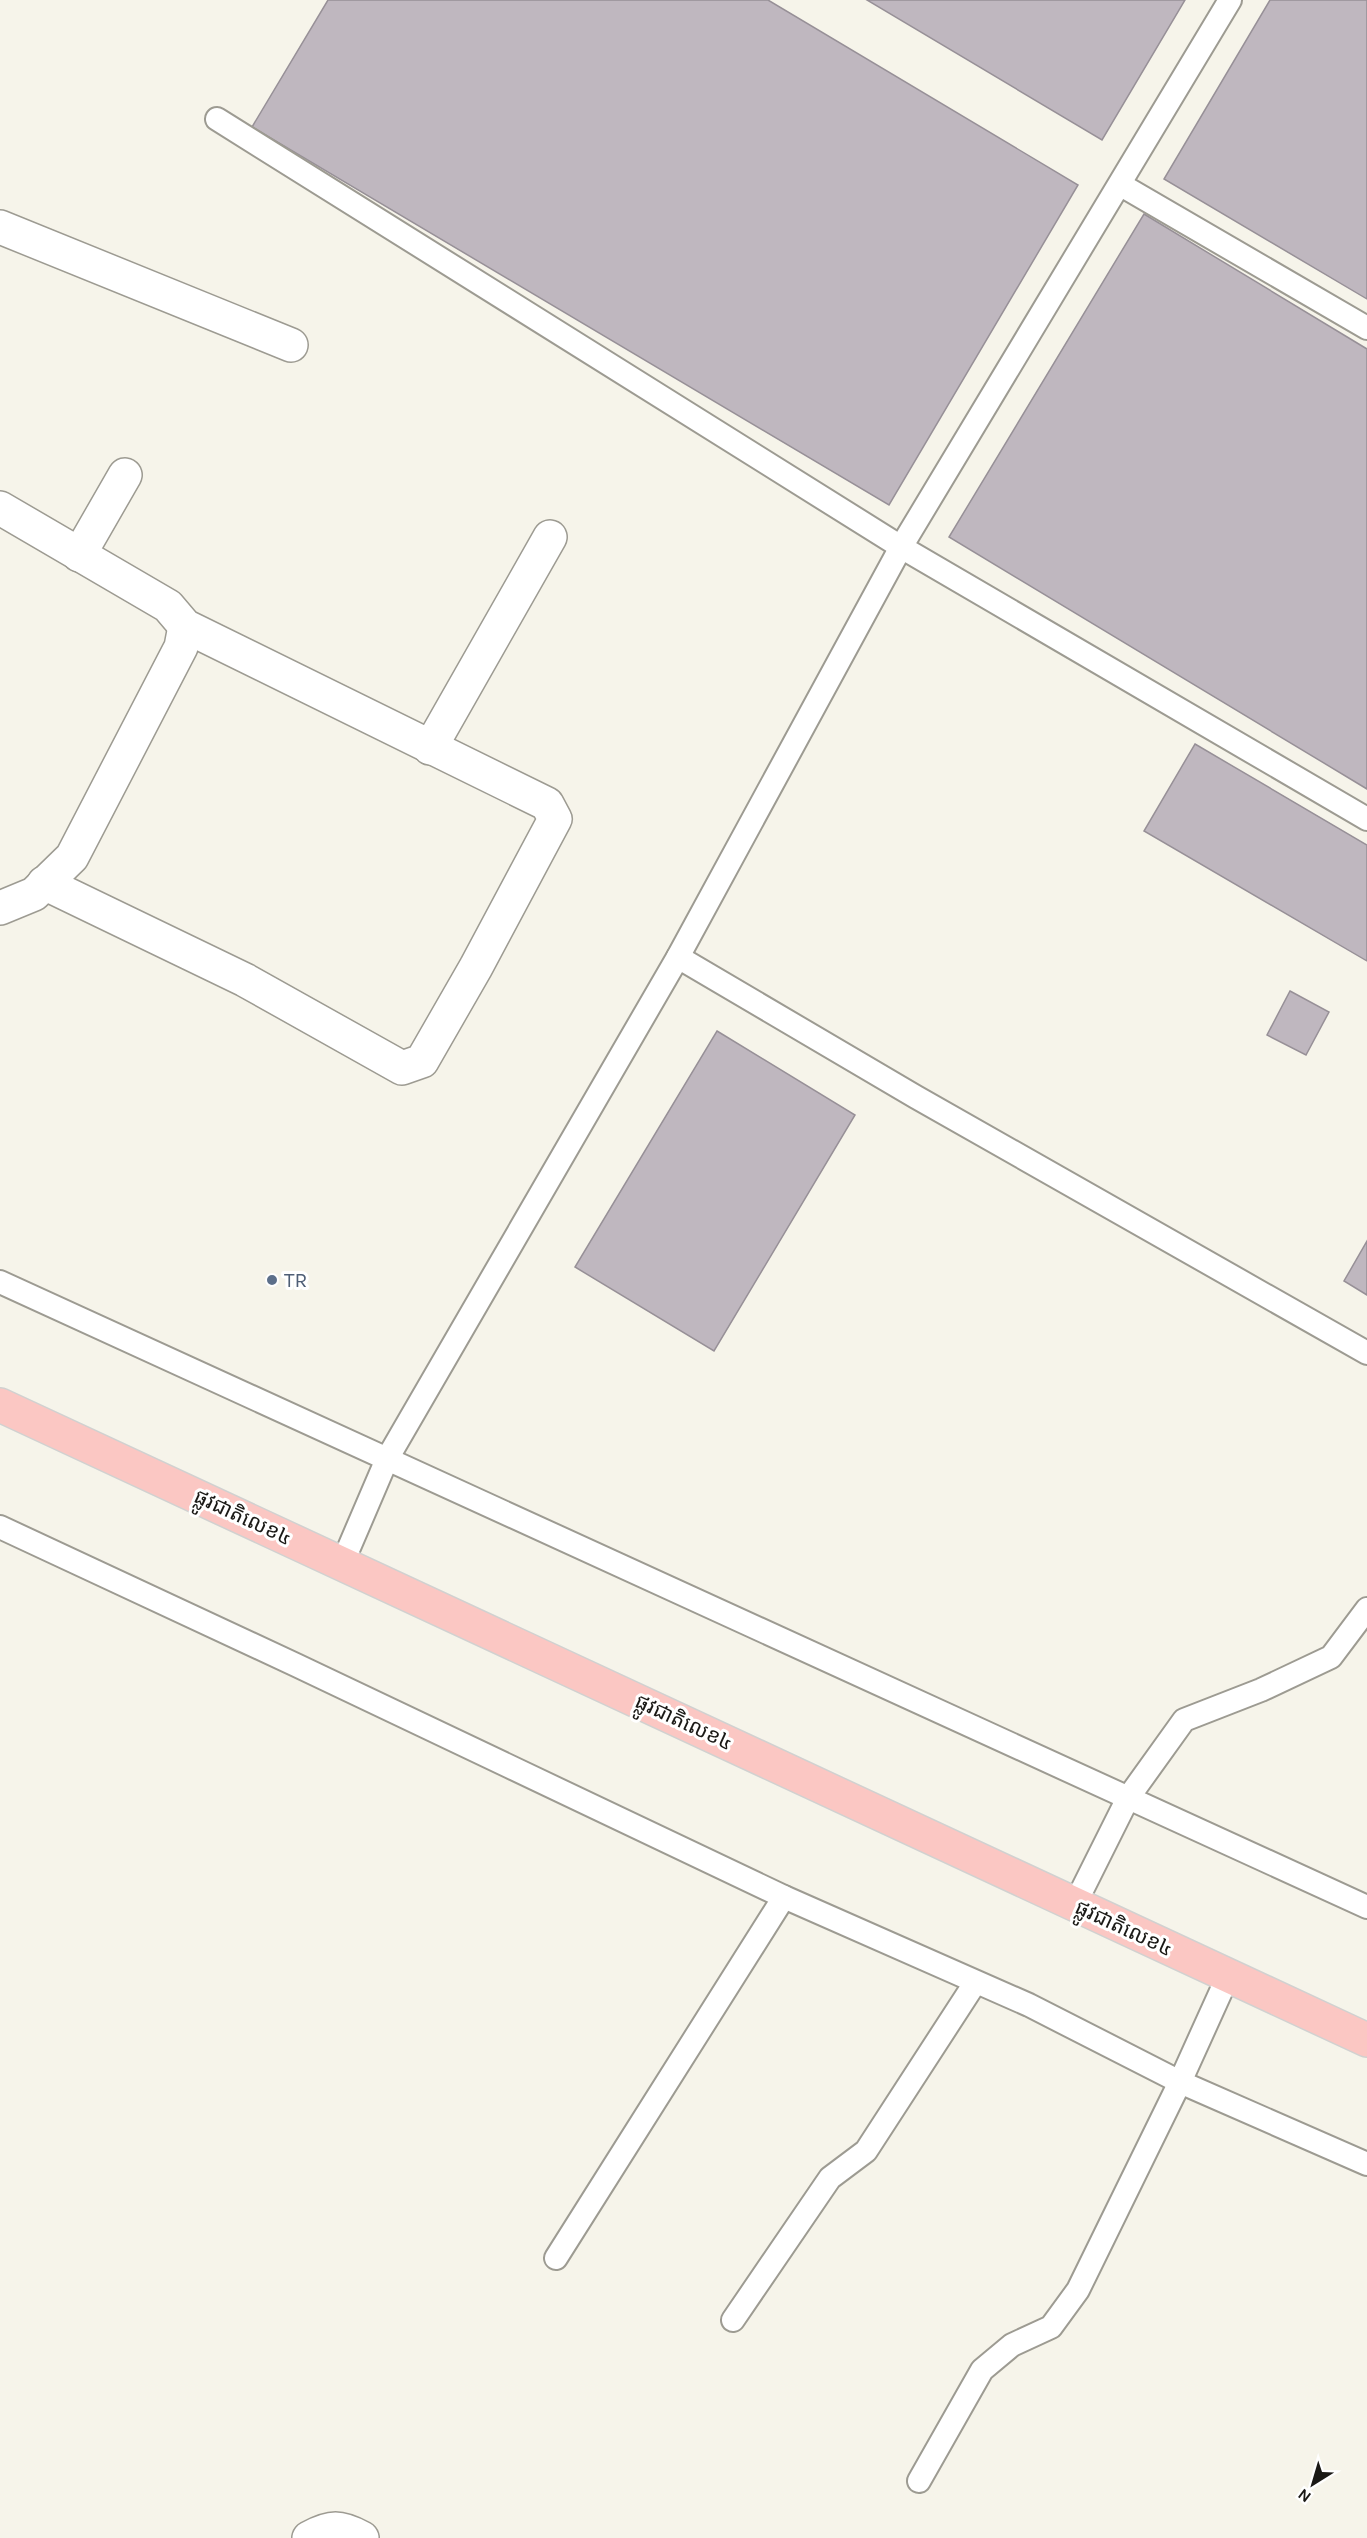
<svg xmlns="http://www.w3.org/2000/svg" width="1367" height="2538" font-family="Karla,'Noto Sans Khmer',sans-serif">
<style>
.building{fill:#bfb7bf;stroke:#979097;stroke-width:1.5}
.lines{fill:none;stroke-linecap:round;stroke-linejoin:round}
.service-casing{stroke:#9d9b92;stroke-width:26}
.minor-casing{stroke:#9d9b92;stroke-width:36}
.trunk-casing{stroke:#d1d1d0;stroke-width:36}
.service{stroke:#fff;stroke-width:22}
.minor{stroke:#fff;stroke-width:33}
.trunk{stroke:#fbc7c3;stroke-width:33}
.service-dot{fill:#5c6f8a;stroke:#fff;stroke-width:2}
.labels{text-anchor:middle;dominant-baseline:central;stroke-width:6;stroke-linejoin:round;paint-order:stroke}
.service-label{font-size:21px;fill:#4e5e75;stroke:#fff;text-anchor:start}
.street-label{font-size:21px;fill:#1a1916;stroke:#fff}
</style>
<rect width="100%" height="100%" fill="#f6f4ea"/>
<g class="building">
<path d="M328,0H768L1078,185L889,505L252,127Z"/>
<path d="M867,0H1185L1102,140Z"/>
<path d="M1270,0H1367V299L1164,179Z"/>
<path d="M1144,214L1367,349V789L949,537Z"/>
<path d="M1195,744L1367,845V961L1144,831Z"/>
<path d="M1290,991L1329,1012L1306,1055L1267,1035Z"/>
<path d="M717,1031L855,1115L714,1351L575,1267Z"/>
<path d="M1367,1241V1295L1344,1281Z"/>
</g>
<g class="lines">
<g class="service-casing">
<g id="service">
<path d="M217,119L901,547L1367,819"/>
<path d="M1121,185L1367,328"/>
<path d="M678,957L916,1097L1367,1353"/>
<path d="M0,1282L1367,1907"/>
<path d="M0,1527L296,1665L784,1897L1029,2005L1180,2082L1367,2164"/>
<path d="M342,1564L387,1459L678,957L901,547L1230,0"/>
<path d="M1075,1904L1128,1798L1184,1720L1261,1690L1331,1657L1367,1609"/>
<path d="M556,2258L784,1897"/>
<path d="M733,2320L830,2178L866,2151L975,1983"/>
<path d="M919,2481L982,2370L1012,2345L1051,2327L1078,2290L1180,2082L1228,1976"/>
</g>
</g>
<g class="minor-casing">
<g id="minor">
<path d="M0,227L291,345"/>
<path d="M0,508L168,606L185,626L547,804L555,819L476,967L422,1061L402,1068L245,980L44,883"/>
<path d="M79,555L125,475"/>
<path d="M430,748L550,537"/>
<path d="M0,908L34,894L72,857L181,647L185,626"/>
<path d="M309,2538C331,2526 340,2526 362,2538"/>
</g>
</g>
<g class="trunk-casing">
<path id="trunk" d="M0,1405L1367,2040"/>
</g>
<use href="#service" class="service"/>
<use href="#minor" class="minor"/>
<use href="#trunk" class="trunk"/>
</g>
<circle class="service-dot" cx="272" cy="1280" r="6"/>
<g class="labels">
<g class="service-label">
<text x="284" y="1280">TR</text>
</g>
<g class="street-label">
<text transform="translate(243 1517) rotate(25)">ផ្លូវជាតិលេខ៤</text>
<text transform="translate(684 1722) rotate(25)">ផ្លូវជាតិលេខ៤</text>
<text transform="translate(1124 1928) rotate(25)">ផ្លូវជាតិលេខ៤</text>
</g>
</g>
<g transform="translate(1313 2484) rotate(217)" stroke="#ffffff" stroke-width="4.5" paint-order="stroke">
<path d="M0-4.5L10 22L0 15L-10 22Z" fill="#1a1916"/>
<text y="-9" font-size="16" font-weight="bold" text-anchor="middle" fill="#1a1916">N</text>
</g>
</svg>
